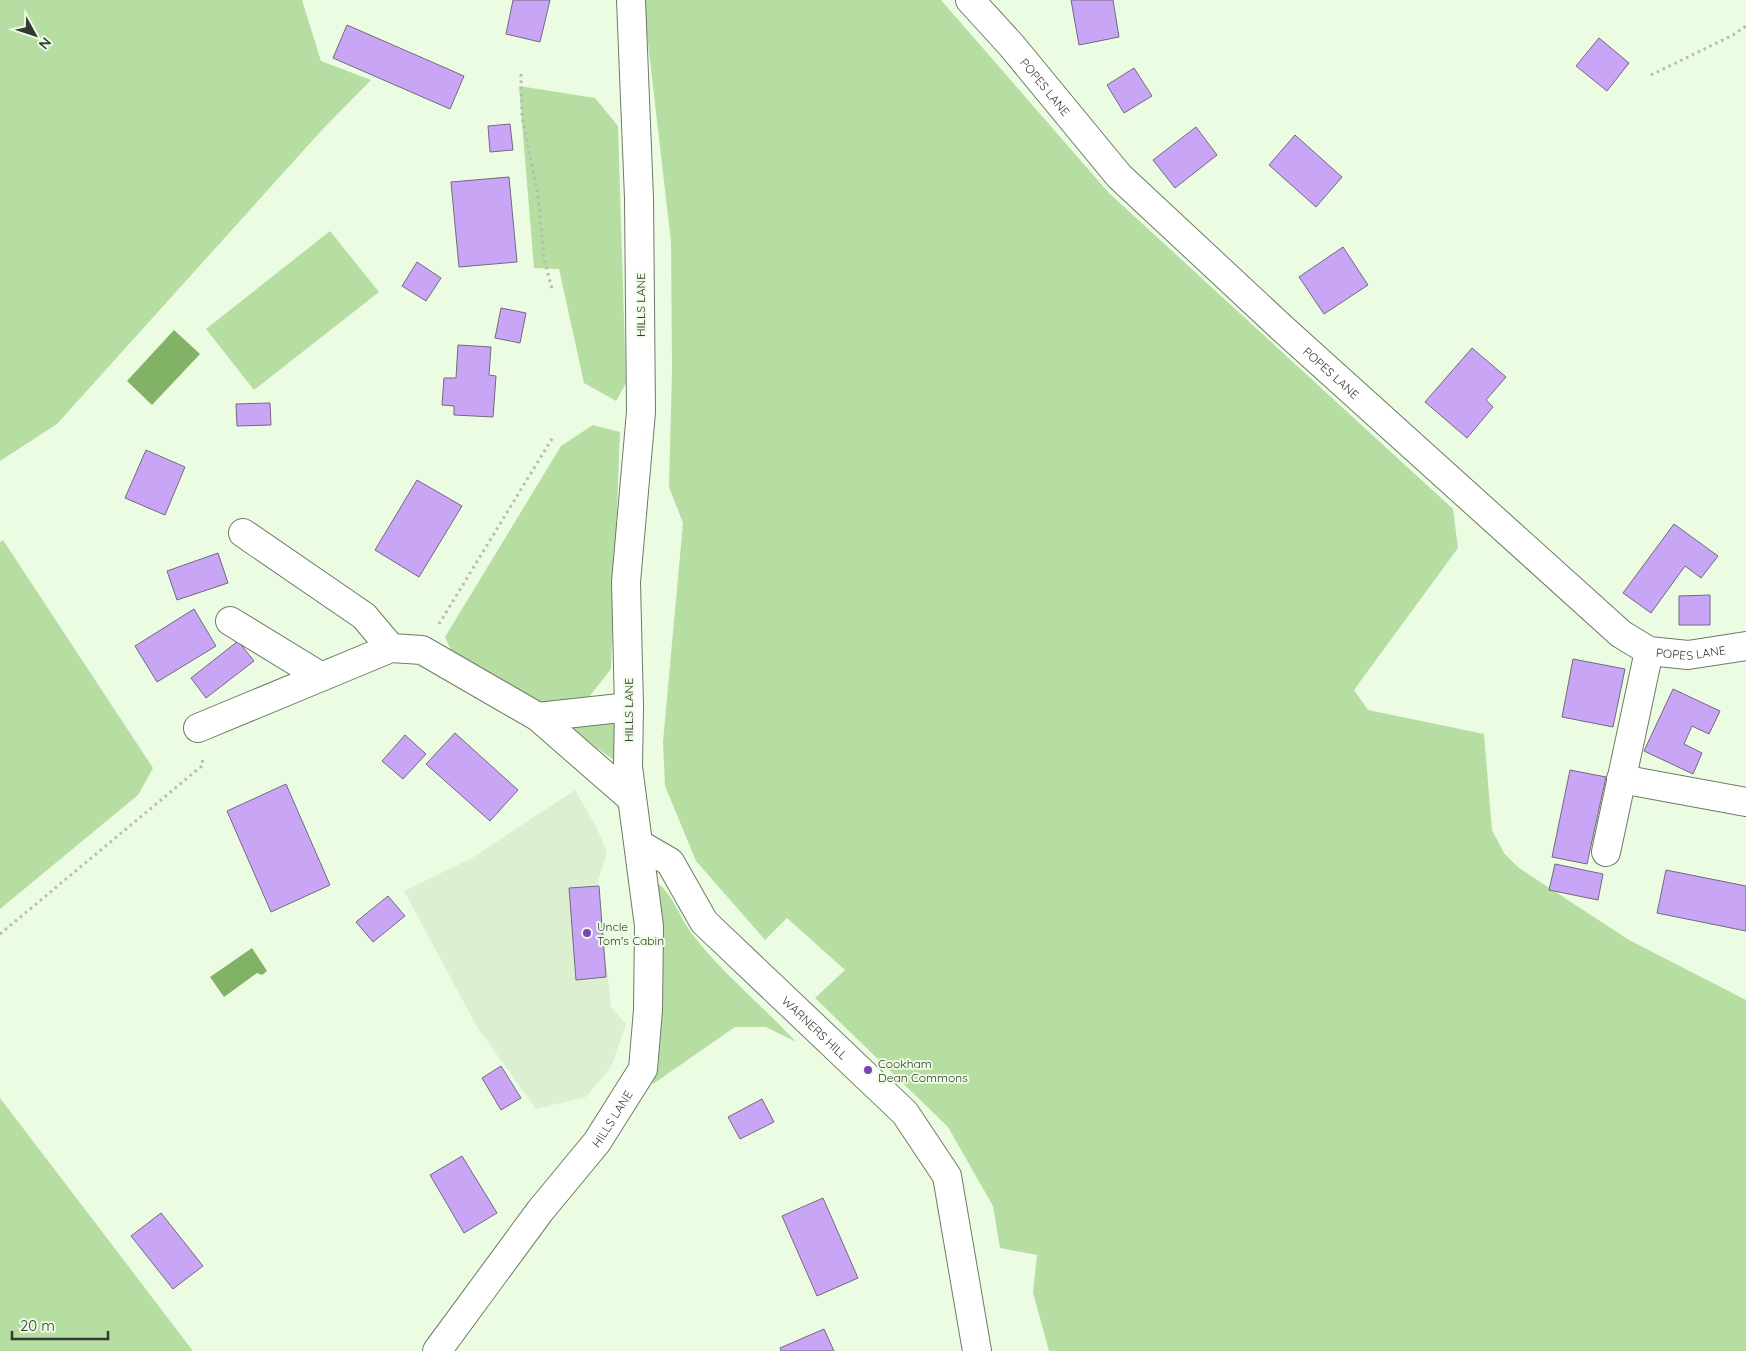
<svg xmlns="http://www.w3.org/2000/svg" width="1746" height="1351" font-family="Quicksand,sans-serif">
<style>
.built{fill:#dcf0d1}
.green{fill:#b7dea2}
.water{fill:#81b266}
.building{fill:#c9a6f5;stroke:#72697f}
.lines{fill:none;stroke-linecap:round;stroke-linejoin:round}
.minor-casing{stroke:#6d7b66;stroke-width:30}
.path{stroke:#b2bfab;stroke-width:3;stroke-dasharray:2.5 4;stroke-linecap:butt}
.minor{stroke:#fff;stroke-width:28}
.poi-dot{fill:#7e42b7;stroke:#ecfce3;stroke-width:2}
.labels{text-anchor:middle;dominant-baseline:central;stroke-width:4;stroke-linejoin:round;paint-order:stroke}
.street-label{font-size:12px;fill:#333930;stroke:#ecfce3}
.poi-label{font-size:12px;fill:#333930;stroke:#ecfce3;text-anchor:start}
</style>
<rect width="100%" height="100%" fill="#ecfce3"/>
<path class="built" d="M575,790L597,828L607,853L598,881L611,1007L626,1024L611,1067L586,1097L536,1109L477,1027L404,891L472,858Z"/>
<g class="green">
<path d="M0,0H302L321,61L371,80L321,131L57,424L0,461Z"/>
<path d="M643,0H941L1109,193L1453,509L1458,548L1354,690L1368,710L1484,734L1492,830L1504,853L1519,868L1629,940L1746,1000V1351H1049L1033,1293L1037,1255L1000,1248L993,1206L948,1127L815,998L845,970L787,918L765,940L696,861L665,786L663,742L683,523L669,487L672,368L671,242Z"/>
<path d="M519,86L595,98L618,126L626,383L616,401L584,383L559,269L534,268Z"/>
<path d="M330,231L379,292L254,390L206,329Z"/>
<path d="M593,425L620,432L611,669L589,697L542,702L454,657L445,637L561,446Z"/>
<path d="M3,540L153,768L138,795L0,909V542Z"/>
<path d="M612,715L617,721L614,760L568,728Z"/>
<path d="M659,884C674,897 680,918 692,934C723,974 762,1005 796,1042L766,1027H735L653,1084L648,1072L654,888Z"/>
<path d="M0,1098L193,1351H0Z"/>
</g>
<g class="water">
<path d="M174,330L200,354L152,405L127,381Z"/>
<path d="M252,948L267,971L262,975L257,973L224,997L210,977Z"/>
</g>
<g class="building">
<path d="M513,0H550L540,42L506,34Z"/>
<path d="M1071,0H1113L1119,37L1079,45Z"/>
<path d="M347,25L464,76L450,109L333,58Z"/>
<path d="M1599,38L1629,63L1607,91L1576,66Z"/>
<path d="M1134,68L1152,96L1124,113L1107,85Z"/>
<path d="M510,124L513,150L490,152L488,126Z"/>
<path d="M1196,127L1217,155L1175,188L1153,160Z"/>
<path d="M1295,135L1342,177L1316,207L1269,165Z"/>
<path d="M509,177L517,262L459,267L451,182Z"/>
<path d="M1343,247L1368,285L1324,314L1299,277Z"/>
<path d="M417,262L441,278L426,301L402,286Z"/>
<path d="M501,308L526,313L520,343L495,338Z"/>
<path d="M458,345L491,347L489,375L496,376L493,417L454,415V406L442,405L444,378H456Z"/>
<path d="M1472,348L1506,377L1486,400L1493,407L1467,438L1425,402Z"/>
<path d="M270,403L271,425L237,426L236,404Z"/>
<path d="M146,450L185,467L165,515L125,498Z"/>
<path d="M417,480L462,506L419,577L375,550Z"/>
<path d="M1674,524L1718,556L1701,578L1685,566L1651,613L1623,593Z"/>
<path d="M218,553L228,583L177,600L167,571Z"/>
<path d="M1710,595V625H1679V596Z"/>
<path d="M194,609L216,646L157,682L135,646Z"/>
<path d="M238,641L254,661L206,698L191,678Z"/>
<path d="M1573,659L1625,669L1613,727L1562,717Z"/>
<path d="M1673,689L1720,711L1709,734L1692,726L1684,744L1702,753L1693,774L1644,751Z"/>
<path d="M455,733L518,790L490,821L426,764Z"/>
<path d="M405,735L426,754L403,779L382,761Z"/>
<path d="M1570,770L1606,777L1587,864L1552,857Z"/>
<path d="M286,784L330,885L271,912L227,811Z"/>
<path d="M1555,864L1603,874L1598,900L1549,890Z"/>
<path d="M1666,870L1746,886V931L1657,913Z"/>
<path d="M599,886L606,977L576,980L569,888Z"/>
<path d="M388,896L405,916L373,942L356,922Z"/>
<path d="M501,1066L521,1098L501,1110L482,1078Z"/>
<path d="M762,1099L774,1122L740,1139L728,1117Z"/>
<path d="M462,1156L497,1213L464,1233L430,1175Z"/>
<path d="M823,1198L858,1278L817,1296L782,1216Z"/>
<path d="M161,1213L203,1266L173,1289L131,1236Z"/>
<path d="M824,1329L834,1351H781L780,1348Z"/>
</g>
<g class="lines">
<g class="minor-casing">
<g id="minor">
<path id="s1" d="M970,0L1012,46L1119,176L1282,328L1621,634L1649,651L1688,655L1746,646"/>
<path d="M243,533L364,616L391,648"/>
<path d="M230,621L320,676"/>
<path d="M538,717L629,707"/>
<path d="M198,728L391,648L422,650L538,717L632,799"/>
<path d="M1621,779L1746,802"/>
<path id="s2" d="M639,844L670,862L704,922L905,1113L947,1176L977,1351"/>
<path d="M1606,852L1649,651"/>
<path id="s3" d="M437,1351L540,1211L597,1142L643,1069L648,1010L649,926L628,767L629,707L626,582L641,412L639,198L631,0"/>
</g>
</g>
<g class="path">
<path d="M521,74L522,116L538,195L544,259L552,289"/>
<path d="M1651,75L1733,35L1746,26"/>
<path d="M439,624L553,437"/>
<path d="M0,934L203,765L202,757"/>
</g>
<use href="#minor" class="minor"/>
</g>
<g class="poi-dot">
<circle cx="587" cy="933" r="5"/>
<circle cx="868" cy="1070" r="5"/>
</g>
<g class="labels">
<g class="street-label">
<text stroke="none"><textPath href="#s1" startOffset="115">POPES LANE</textPath></text>
<text transform="translate(640 305) rotate(-90)">HILLS LANE</text>
<text stroke="none"><textPath href="#s1" startOffset="520">POPES LANE</textPath></text>
<text stroke="none"><textPath href="#s1" startOffset="985">POPES LANE</textPath></text>
<text transform="translate(628 710) rotate(-90)">HILLS LANE</text>
<text stroke="none"><textPath href="#s2" startOffset="258">WARNERS HILL</textPath></text>
<text stroke="none"><textPath href="#s3" startOffset="291">HILLS LANE</textPath></text>
</g>
<g class="poi-label">
<text x="597" y="926">Uncle<tspan x="597" dy="14">Tom's Cabin</tspan></text>
<text x="878" y="1063">Cookham<tspan x="878" dy="14">Dean Commons</tspan></text>
</g>
</g>
<g transform="translate(35 35) rotate(130)" stroke="#ecfce3" stroke-width="4" paint-order="stroke">
<path d="M0-4L9 19L0 12L-9 19Z" fill="#333930"/>
<text y="-8" font-size="14" font-weight="bold" text-anchor="middle" fill="#333930">N</text>
</g>
<path d="M12 1331v8h96v-8" fill="none" stroke="#333930" stroke-width="2.5"/>
<text x="20" y="1331" font-size="15" fill="#333930" stroke="#ecfce3" stroke-width="4" paint-order="stroke">20 m</text>
</svg>
